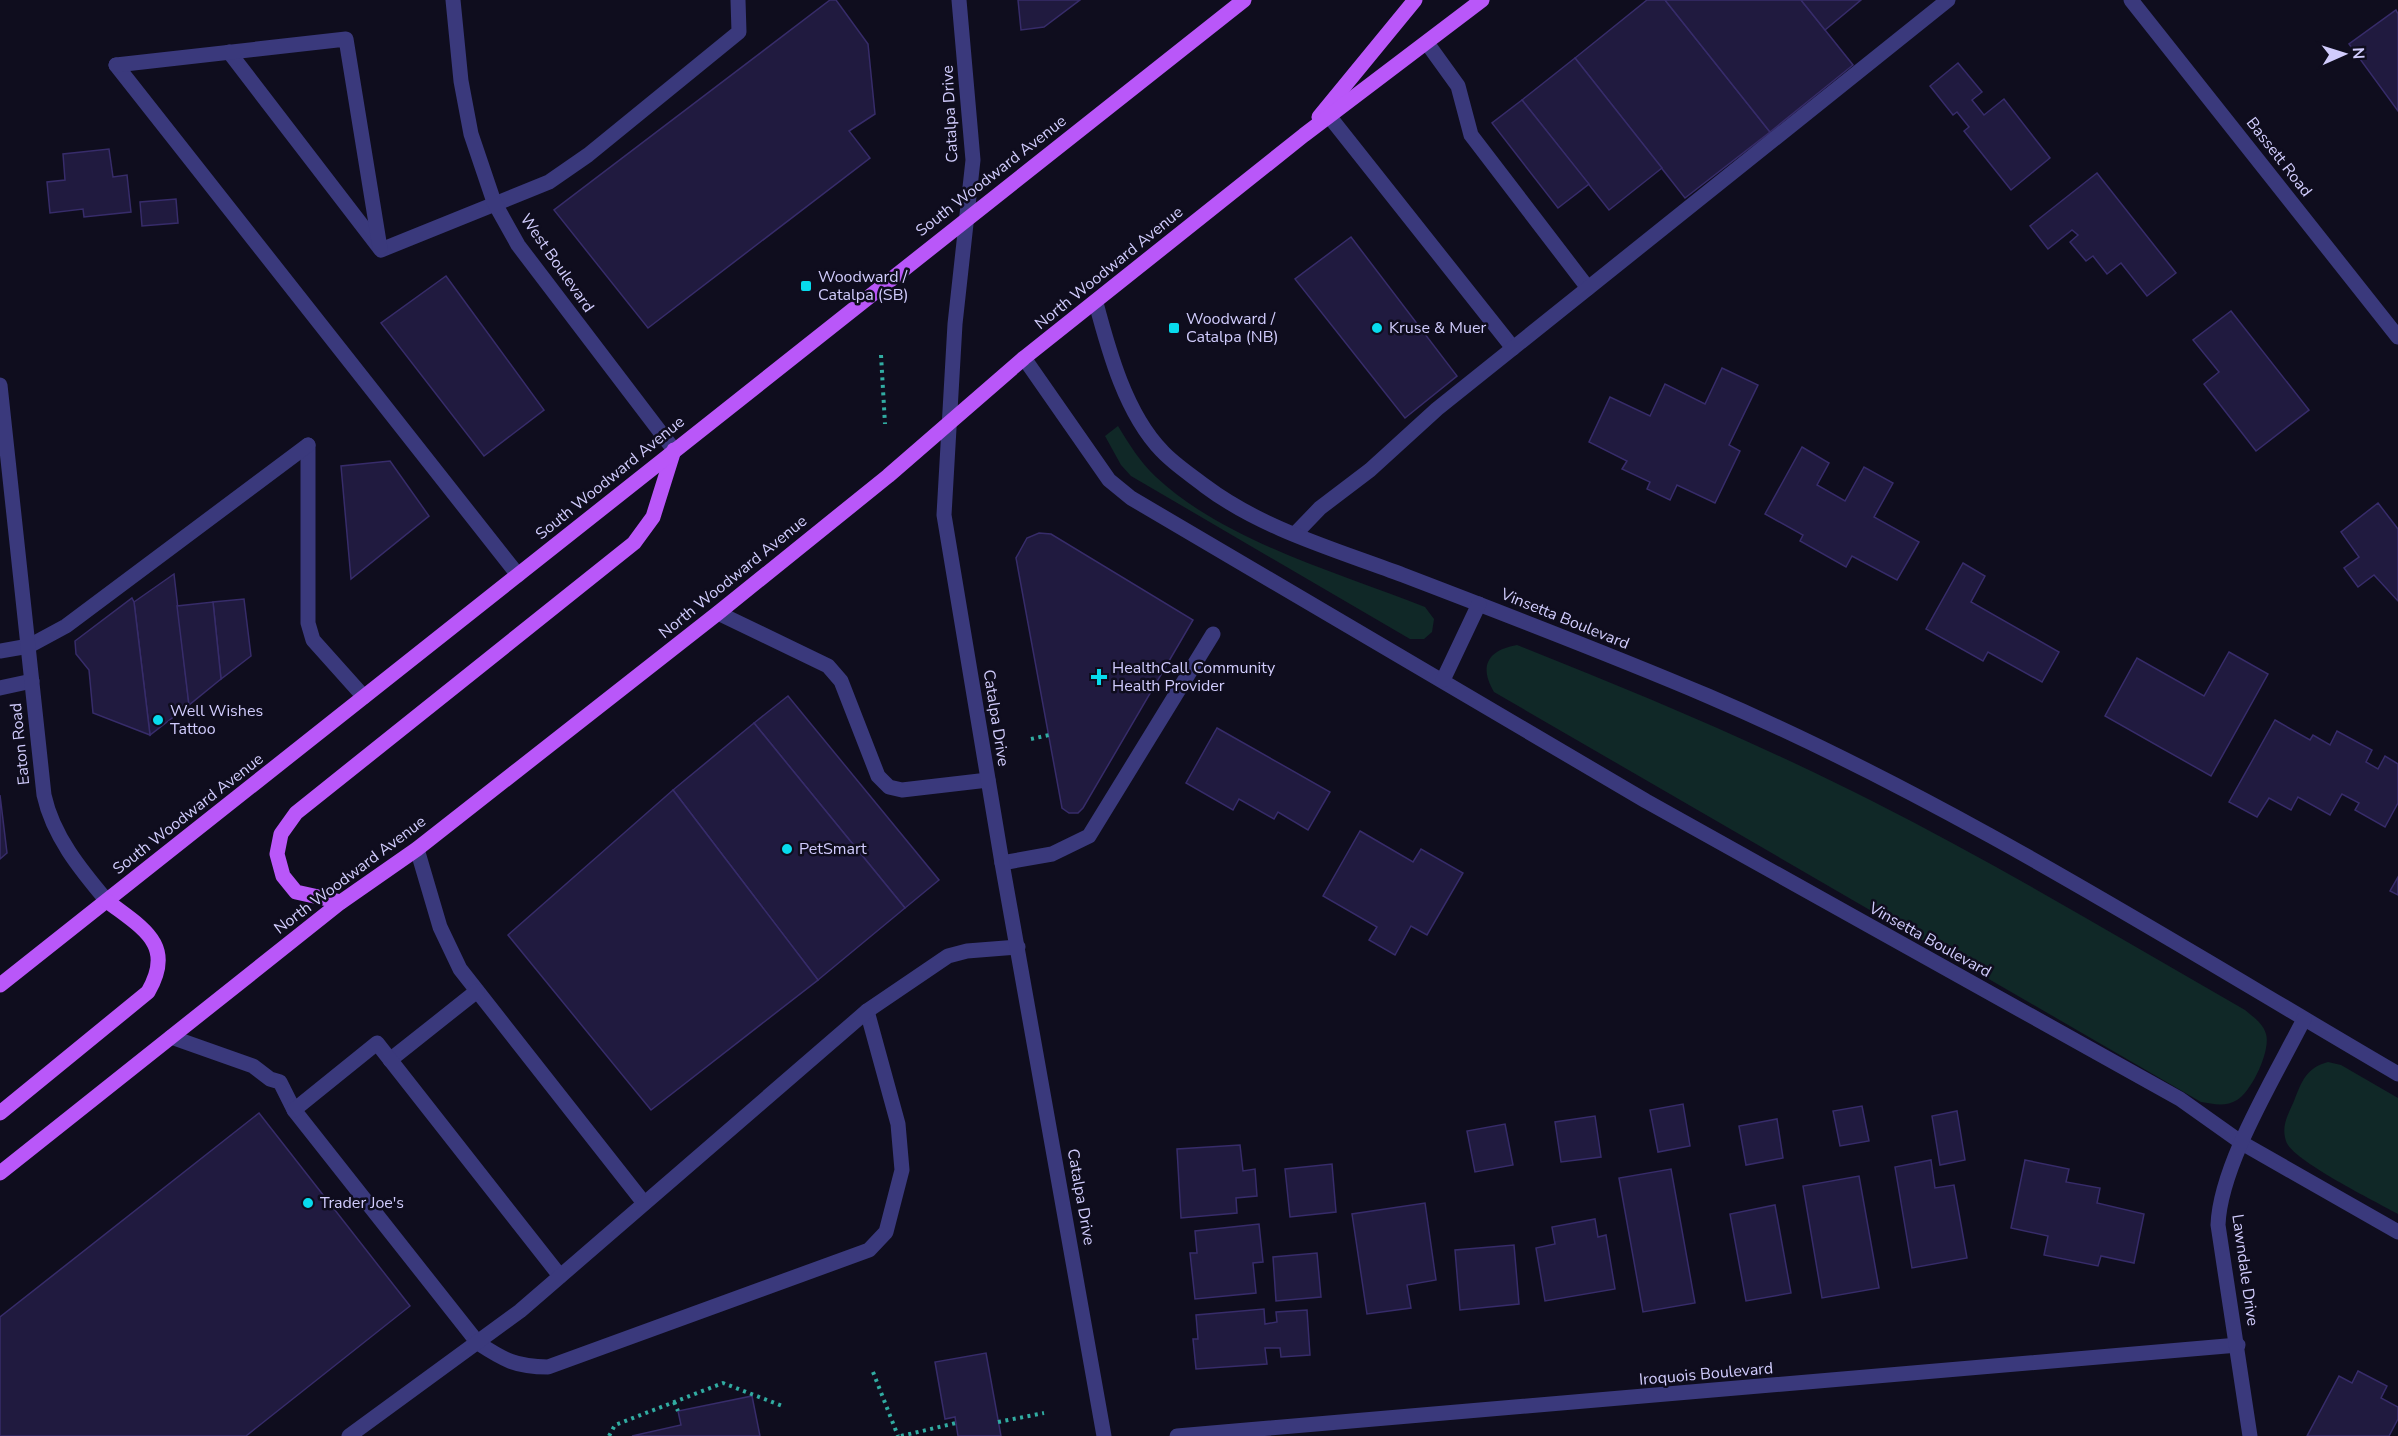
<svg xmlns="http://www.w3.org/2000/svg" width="2398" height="1436" font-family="'Nunito Sans',sans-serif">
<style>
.green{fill:#102827}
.building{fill:#201a3f;stroke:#372c6a;stroke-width:1.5}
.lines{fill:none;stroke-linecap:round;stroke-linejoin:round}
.path{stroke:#31aca2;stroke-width:4;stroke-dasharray:3 4.5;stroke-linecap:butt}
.service{stroke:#3a397c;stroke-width:15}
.minor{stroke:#3a397c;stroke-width:15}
.tertiary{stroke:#3a397c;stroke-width:15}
.primary{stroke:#b957f9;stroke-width:15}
.poi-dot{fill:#08dbed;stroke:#0f0d1e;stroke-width:2}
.labels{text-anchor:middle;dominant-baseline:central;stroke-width:5;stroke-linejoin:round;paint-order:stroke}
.street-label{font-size:16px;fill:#d1ccfd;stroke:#0f0d1e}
.poi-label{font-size:16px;fill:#d1ccfd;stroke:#0f0d1e;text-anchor:start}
</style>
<rect width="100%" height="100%" fill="#0f0d1e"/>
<g class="green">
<path d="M1118,426C1129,444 1140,462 1156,477C1224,541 1339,573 1425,607L1434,619L1432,632L1424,639H1410L1131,476L1121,465L1105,436Z"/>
<path d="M1517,645C1638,693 1758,743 1874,802C2000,866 2122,939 2245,1010C2253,1017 2263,1023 2266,1034C2271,1050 2252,1091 2237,1100C2226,1107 2213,1104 2201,1102L1494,692C1478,665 1489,650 1517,645Z"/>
<path d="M2328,1062L2341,1065L2398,1098V1214C2377,1202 2291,1160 2286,1141C2281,1126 2288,1115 2294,1101C2302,1081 2306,1068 2328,1062Z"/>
</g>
<g class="building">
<path d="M830,0H836L868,44L875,114L849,131L870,158L648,328L554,210Z"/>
<path d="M1018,0H1080L1044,27L1021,30Z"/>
<path d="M1647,0H1665L1770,132L1685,198L1575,58Z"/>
<path d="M1665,0H1801L1853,65L1770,132Z"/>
<path d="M1801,0H1861L1825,30Z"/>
<path d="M2396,10L2398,14V111L2349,44Z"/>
<path d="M1575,58L1662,168L1609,210L1522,100Z"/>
<path d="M1958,63L1982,92L1972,100L1984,115L2004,99L2050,158L2011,190L1964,131L1969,127L1957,112L1953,115L1930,86Z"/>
<path d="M1522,100L1589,184L1558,208L1492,123Z"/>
<path d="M109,149L113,177L127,175L131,212L84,217L83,209L50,213L47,182L65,180L63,154Z"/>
<path d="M2097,173L2176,273L2147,296L2121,263L2107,274L2093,256L2086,261L2070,242L2078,235L2072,230L2048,249L2030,226Z"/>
<path d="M176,199L178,223L142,226L140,202Z"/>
<path d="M1351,237L1457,376L1405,418L1295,279Z"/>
<path d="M446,276L544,410L484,456L381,323Z"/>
<path d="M2231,311L2309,410L2256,451L2204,384L2219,372L2193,340Z"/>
<path d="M1722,368L1758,385L1729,445L1740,451L1715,503L1677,485L1670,500L1647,489L1650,482L1622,469L1627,461L1589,442L1610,397L1650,416L1665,384L1705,404Z"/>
<path d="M1802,447L1829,463L1817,485L1845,501L1864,467L1893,483L1874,517L1919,542L1897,580L1852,556L1846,567L1800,541L1803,535L1765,514Z"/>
<path d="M390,461L429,516L351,579L341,466Z"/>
<path d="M2378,503L2398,529V601L2374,575L2358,587L2344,568L2359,557L2341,532Z"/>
<path d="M1039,533L1051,534L1193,620L1083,808L1078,813H1069L1062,808L1016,558L1027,538Z"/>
<path d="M1963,563L1985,576L1971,602L2059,652L2042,682L1988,652L1983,661L1926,629Z"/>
<path d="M174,574L189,705L150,735L134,602Z"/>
<path d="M132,598L134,602L150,735L93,713L89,670L76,654L75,641Z"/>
<path d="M244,599L251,656L221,679L213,602Z"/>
<path d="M213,602L221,679L189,705L177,606Z"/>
<path d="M2229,652L2268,674L2211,776L2105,716L2137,658L2204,696Z"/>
<path d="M788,696L939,880L905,908L754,723Z"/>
<path d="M2275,720L2310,740L2313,735L2330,745L2337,731L2372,750L2366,762L2378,769L2385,756L2398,764V803L2385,827L2355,810L2359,803L2342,794L2330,815L2298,797L2291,810L2269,798L2257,817L2229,802Z"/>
<path d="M754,723L905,908L818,980L673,790Z"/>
<path d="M1217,728L1330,792L1308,830L1278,812L1274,819L1239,799L1233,810L1186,783Z"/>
<path d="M673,790L818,980L651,1110L508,935Z"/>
<path d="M0,795L7,853L0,859Z"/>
<path d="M1360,831L1413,862L1421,849L1463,873L1427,935L1411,926L1395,955L1369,940L1377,927L1323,896Z"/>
<path d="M2398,877V895L2390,891Z"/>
<path d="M1683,1104L1690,1146L1658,1152L1650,1110Z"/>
<path d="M1862,1106L1869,1141L1840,1146L1833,1111Z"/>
<path d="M1957,1111L1965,1160L1940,1165L1932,1116Z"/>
<path d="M259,1113L410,1306L246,1436H0V1317Z"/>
<path d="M1595,1116L1601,1157L1561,1162L1555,1122Z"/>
<path d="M1777,1119L1783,1158L1746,1165L1739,1126Z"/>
<path d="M1505,1124L1513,1165L1475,1172L1467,1131Z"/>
<path d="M1240,1145L1243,1171L1255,1169L1257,1196L1236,1198L1237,1213L1181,1218L1177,1149Z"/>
<path d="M1931,1160L1935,1188L1954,1185L1967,1258L1912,1268L1895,1167Z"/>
<path d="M2025,1160L2069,1169L2066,1182L2100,1188L2097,1203L2144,1214L2134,1263L2101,1256L2098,1266L2044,1255L2048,1236L2011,1228Z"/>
<path d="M1332,1164L1336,1212L1290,1217L1285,1169Z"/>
<path d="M1671,1169L1695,1303L1643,1312L1619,1178Z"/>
<path d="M1859,1176L1879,1288L1822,1298L1803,1186Z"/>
<path d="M1425,1203L1436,1280L1407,1285L1411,1308L1367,1314L1352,1214Z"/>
<path d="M1775,1205L1791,1293L1746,1301L1730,1214Z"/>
<path d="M1595,1219L1598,1237L1606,1235L1615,1289L1545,1301L1536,1248L1555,1244L1552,1227Z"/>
<path d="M1259,1224L1263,1262L1253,1263L1256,1293L1195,1299L1190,1253H1197L1195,1231Z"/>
<path d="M1514,1245L1519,1304L1460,1310L1455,1250Z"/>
<path d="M1317,1253L1321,1297L1276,1301L1273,1257Z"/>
<path d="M1264,1309L1265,1324L1277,1322L1276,1312L1307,1310L1310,1355L1281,1357L1280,1348H1265L1267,1364L1196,1369L1193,1339H1198L1196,1315Z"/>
<path d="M986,1353L1001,1436H958L955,1417L945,1419L935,1362Z"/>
<path d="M2358,1371L2387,1386L2381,1398L2398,1407V1419L2389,1436H2307L2339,1376L2352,1383Z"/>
<path d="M752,1396L760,1436H632L681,1425L678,1411Z"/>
</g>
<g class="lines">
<g class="path">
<path d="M881,355L885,424"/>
<path d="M1031,739L1049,735"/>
<path d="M873,1372L898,1436"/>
<path d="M674,1402L678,1411"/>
<path d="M998,1422L1044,1413"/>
<path d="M609,1436L615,1425L723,1383L785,1407"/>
<path d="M901,1436L956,1423"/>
</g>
<g class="service">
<path d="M1427,43L1458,86L1471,135L1588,288"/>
<path d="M229,52L381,250L549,182L588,155L739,32L738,0"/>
<path d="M116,65L518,575"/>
<path d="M116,65L346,39L380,248"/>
<path d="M1329,116L1513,348"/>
<path d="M308,445V623L313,640L364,697"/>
<path d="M1295,534L1320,508L1370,470L1437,409L1948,0"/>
<path d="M718,613L828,666L841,681L878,776L889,787L902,790L988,780"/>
<path d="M0,651L29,646L66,626L308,445"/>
<path d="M0,688L32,681"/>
<path d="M417,849L440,927L460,969L644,1203"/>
<path d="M1002,863L1052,854L1089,836L1213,634"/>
<path d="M171,1037L253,1066L270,1079L280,1082L294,1110L478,1343C504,1360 516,1367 548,1367L869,1250L886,1232L902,1170L898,1124L867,1011"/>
<path d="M390,1060L477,991"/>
<path d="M294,1110L377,1043L560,1276"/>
<path d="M349,1436L520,1311L867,1011L948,956L967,951L1018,947"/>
</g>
<g class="minor">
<path d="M453,0L461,81L471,134L494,202L518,245L674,450"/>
<path d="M2131,0L2398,337"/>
<path d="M1096,303C1109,352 1126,414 1162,451C1174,464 1191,475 1205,486C1262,529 1337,550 1403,575C1505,614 1607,653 1708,696C1949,799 2172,942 2398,1074"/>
<path d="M1024,358L1109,480L1131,498L1646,801L2180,1099L2242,1143L2398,1232"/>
<path d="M0,385L44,795C53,836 80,869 107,901"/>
<path d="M1443,680L1479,604"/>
<path d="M1177,1436L2238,1345"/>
<path d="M2250,1436L2218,1225C2220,1165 2276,1075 2304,1019"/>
</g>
<path class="tertiary" d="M959,0L973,160L955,324L944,515L1002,863L1104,1436"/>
<g class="primary">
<path d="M1319,117L1415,0"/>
<path d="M341,902L296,892L283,876L277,854L281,834L296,813L634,543L653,517L674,450"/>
<path d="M0,985L1244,0"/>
<path d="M0,1113L148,992C176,944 142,928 107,901"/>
<path d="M0,1173L341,902L417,849L718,613L888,476L1024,358L1304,135L1482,0"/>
</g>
</g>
<g class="poi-dot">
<rect x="800" y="280" width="12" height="12" rx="3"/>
<rect x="1168" y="322" width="12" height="12" rx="3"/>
<circle cx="1377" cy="328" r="6"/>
<path d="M1096 668h6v6h6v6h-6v6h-6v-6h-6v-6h6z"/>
<circle cx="158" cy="720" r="6"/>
<circle cx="787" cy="849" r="6"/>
<circle cx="308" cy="1203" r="6"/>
</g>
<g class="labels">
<g class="street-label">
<text transform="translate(950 114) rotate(-93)">Catalpa Drive</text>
<text transform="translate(2279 157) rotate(52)">Bassett Road</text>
<text transform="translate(991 176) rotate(-38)">South Woodward Avenue</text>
<text transform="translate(557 263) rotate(55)">West Boulevard</text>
<text transform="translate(1109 268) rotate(-39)">North Woodward Avenue</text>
<text transform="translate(610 478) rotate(-39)">South Woodward Avenue</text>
<text transform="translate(733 577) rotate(-39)">North Woodward Avenue</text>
<text transform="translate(1565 619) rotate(22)">Vinsetta Boulevard</text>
<text transform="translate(996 718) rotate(81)">Catalpa Drive</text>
<text transform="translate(20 744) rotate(-96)">Eaton Road</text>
<text transform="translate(188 814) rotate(-38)">South Woodward Avenue</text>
<text transform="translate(350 875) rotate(-37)">North Woodward Avenue</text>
<text transform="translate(1930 940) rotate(29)">Vinsetta Boulevard</text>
<text transform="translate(1081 1197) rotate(80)">Catalpa Drive</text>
<text transform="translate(2245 1270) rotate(82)">Lawndale Drive</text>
<text transform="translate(1706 1374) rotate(-5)">Iroquois Boulevard</text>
</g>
<g class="poi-label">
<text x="818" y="277">Woodward /<tspan x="818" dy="18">Catalpa (SB)</tspan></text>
<text x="1186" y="319">Woodward /<tspan x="1186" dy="18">Catalpa (NB)</tspan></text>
<text x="1389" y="328">Kruse &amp; Muer</text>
<text x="1112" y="668">HealthCall Community<tspan x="1112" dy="18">Health Provider</tspan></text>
<text x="170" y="711">Well Wishes<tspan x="170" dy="18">Tattoo</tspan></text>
<text x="799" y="849">PetSmart</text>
<text x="320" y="1203">Trader Joe's</text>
</g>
</g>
<g transform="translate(2344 54) rotate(87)" stroke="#0f0d1e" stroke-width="4.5" paint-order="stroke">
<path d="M0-4.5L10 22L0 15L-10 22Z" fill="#d1ccfd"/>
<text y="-9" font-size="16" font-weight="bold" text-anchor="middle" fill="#d1ccfd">N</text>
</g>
</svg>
